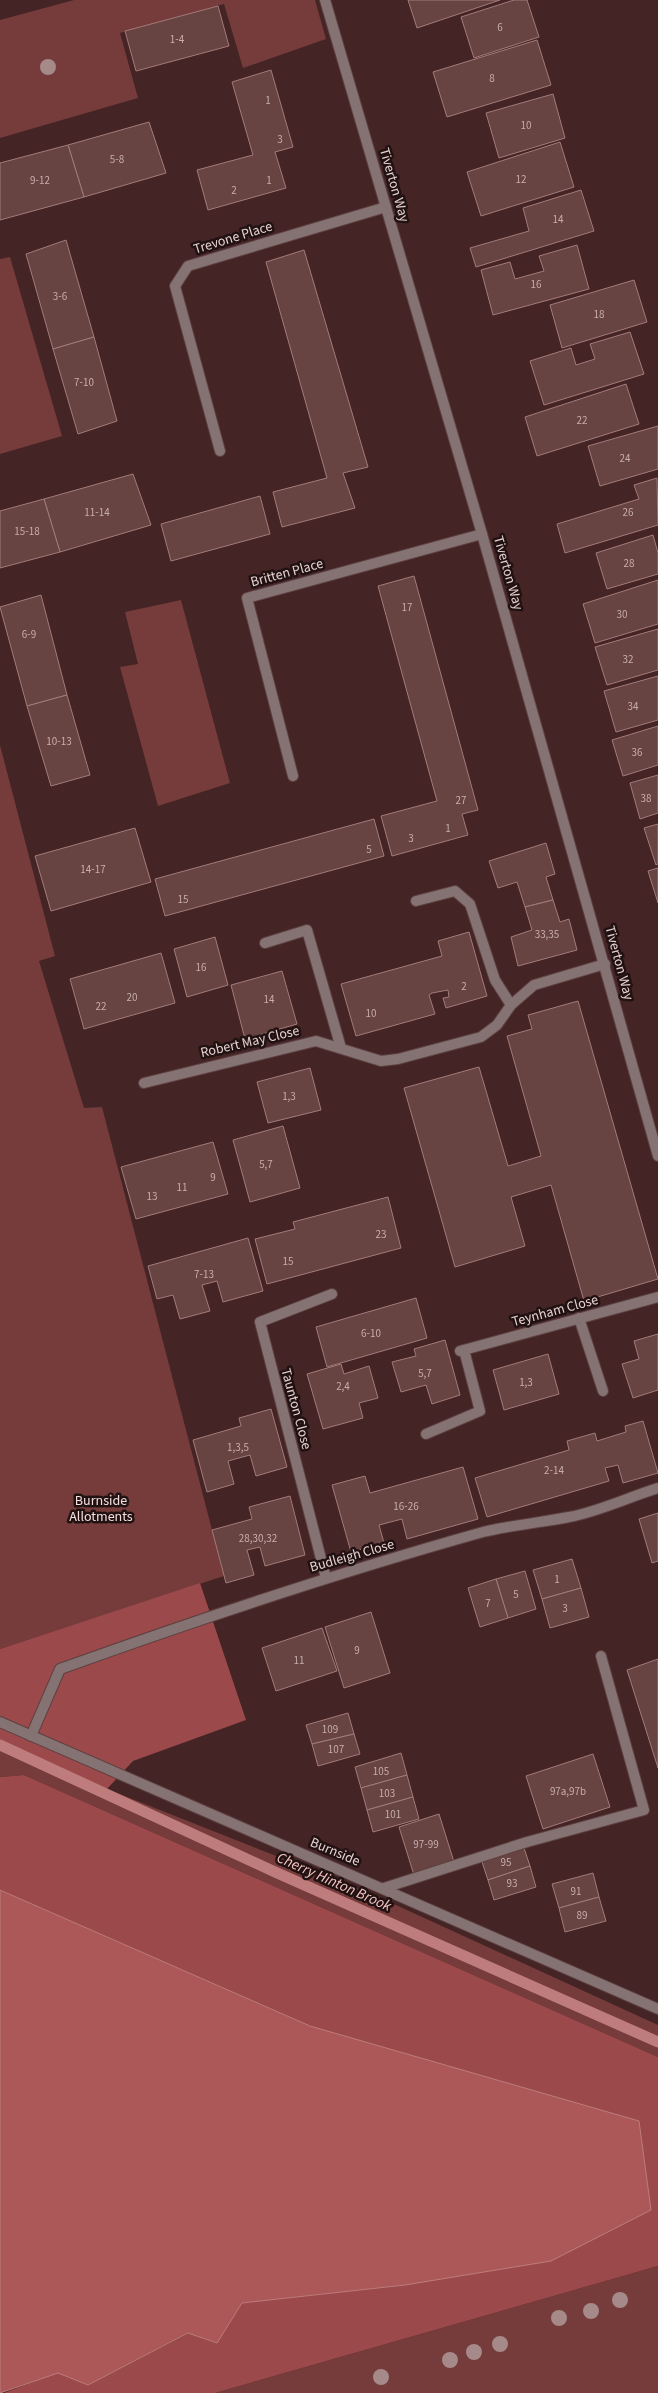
<svg xmlns="http://www.w3.org/2000/svg" width="658" height="2393" font-family="'Source Sans 3',sans-serif">
<style>
.green{fill:#763b3b}
.forest{fill:#9b494a}
.water{fill:#ac5858;stroke:#be7c7c}
.lines{fill:none;stroke-linecap:round;stroke-linejoin:round}
.stream{stroke:#be7c7c;stroke-width:11}
.building{fill:#674342;stroke:#a37b7a}
.lane-casing{stroke:#5e4040;stroke-width:12}
.street-casing{stroke:#5e4040;stroke-width:12}
.lane{stroke:#857373;stroke-width:10}
.street{stroke:#857373;stroke-width:10}
.tree{fill:#a68a89}
.labels{text-anchor:middle;dominant-baseline:central;stroke-width:5;stroke-linejoin:round;paint-order:stroke}
.number-label{font-size:11px;fill:#c7aeac}
.street-label{font-size:14px;fill:#e7d1d0;stroke:#211212}
.park-label{font-size:14px;fill:#f6dddc;stroke:#211212}
.water-label{font-size:15px;font-style:italic;fill:#f8c7c4;stroke:#211212}
</style>
<rect width="100%" height="100%" fill="#442424"/>
<g class="green">
<path d="M74,0H315L326,39L243,68L224,4L120,33L138,98L0,138V20Z"/>
<path d="M10,257L62,436L0,454V259Z"/>
<path d="M181,600L230,783L158,806L120,667L138,664L125,612Z"/>
<path d="M0,745L55,956L39,961L84,1108L102,1107L224,1576L0,1649Z"/>
<path d="M0,1742L107,1789L372,1894L658,2025V2057L24,1775L0,1777Z"/>
<path d="M658,2266V2393H215Z"/>
</g>
<g class="forest">
<path d="M200,1583L246,1720L133,1761L107,1789L0,1742V1649Z"/>
<path d="M24,1775L658,2057V2266L215,2393H4L58,2372L88,2385L189,2333L216,2343L242,2303L405,2285L310,2026L0,1890V1777Z"/>
</g>
<path class="water" d="M0,1890L310,2026L639,2121L651,2210L551,2261L405,2285L242,2303L217,2343L188,2333L88,2385L58,2373L0,2393Z"/>
<g class="lines">
<path class="stream" d="M0,1745L275,1872L658,2042"/>
</g>
<g class="building">
<path d="M408,0H500L417,28Z"/>
<path d="M514,0H527L539,37L474,58L461,17Z"/>
<path d="M218,6L229,46L136,71L125,31Z"/>
<path d="M537,40L551,85L447,117L433,72Z"/>
<path d="M271,70L293,147L275,152L286,188L208,210L197,170L253,155L232,82Z"/>
<path d="M553,94L565,138L499,158L486,113Z"/>
<path d="M149,122L166,173L84,197L68,145Z"/>
<path d="M560,142L574,187L481,216L467,172Z"/>
<path d="M68,145L84,197L0,220V163Z"/>
<path d="M581,190L594,231L476,267L470,248L529,231L523,208Z"/>
<path d="M66,240L94,337L53,349L26,254Z"/>
<path d="M577,245L589,289L493,315L481,270L510,262L515,279L544,271L539,256Z"/>
<path d="M304,250L368,467L343,473L355,508L282,527L273,492L327,478L266,262Z"/>
<path d="M634,280L647,322L562,348L550,305Z"/>
<path d="M630,332L644,374L544,405L530,361L571,348L576,365L595,359L590,344Z"/>
<path d="M94,337L117,421L78,434L53,349Z"/>
<path d="M626,384L639,424L537,456L525,417Z"/>
<path d="M658,426V469L600,486L588,446Z"/>
<path d="M133,474L151,525L60,552L44,499Z"/>
<path d="M657,478L658,525L565,553L557,524L639,499L634,485Z"/>
<path d="M260,496L270,534L171,561L161,524Z"/>
<path d="M44,499L60,552L0,568V511Z"/>
<path d="M653,535L658,553V574L607,589L596,553Z"/>
<path d="M414,576L478,810L462,814L468,835L392,856L381,816L437,801L378,586Z"/>
<path d="M658,580V624L595,643L583,604Z"/>
<path d="M41,595L67,695L27,706L0,607Z"/>
<path d="M658,629V670L607,685L595,647Z"/>
<path d="M658,676V720L616,732L604,691Z"/>
<path d="M67,695L90,775L51,786L27,706Z"/>
<path d="M658,726V765L623,776L612,740Z"/>
<path d="M658,775V813L640,819L630,783Z"/>
<path d="M374,819L384,856L165,916L155,879Z"/>
<path d="M658,824V864L656,865L644,828Z"/>
<path d="M135,828L151,882L51,911L35,856Z"/>
<path d="M546,843L555,874L546,877L553,900L525,907L517,882L498,888L489,861Z"/>
<path d="M658,868V903L648,871Z"/>
<path d="M553,900L560,922L569,919L577,950L518,966L511,937L532,930L525,907Z"/>
<path d="M469,932L487,996L446,1008L443,998L449,997L448,990L432,993L429,995L435,1014L356,1036L341,984L442,956L438,941Z"/>
<path d="M215,937L228,985L187,997L174,949Z"/>
<path d="M161,953L175,1003L84,1029L70,979Z"/>
<path d="M282,971L297,1024L245,1039L231,985Z"/>
<path d="M578,1001L658,1279L584,1301L551,1185L511,1197L525,1246L455,1267L404,1088L479,1067L508,1166L541,1156L507,1036L532,1029L528,1015Z"/>
<path d="M310,1068L321,1110L268,1123L257,1082Z"/>
<path d="M283,1126L300,1188L250,1202L233,1140Z"/>
<path d="M213,1142L228,1194L136,1219L121,1167Z"/>
<path d="M388,1197L401,1248L267,1284L255,1239L295,1229L293,1222Z"/>
<path d="M248,1238L263,1291L223,1302L217,1281L202,1285L210,1311L180,1319L173,1295L157,1299L148,1266Z"/>
<path d="M416,1298L427,1338L327,1367L316,1327Z"/>
<path d="M658,1334V1390L633,1398L622,1364L639,1359L634,1341Z"/>
<path d="M445,1340L460,1395L432,1404L426,1385L401,1392L392,1362L416,1356L414,1349Z"/>
<path d="M548,1354L559,1394L504,1410L493,1370Z"/>
<path d="M341,1364L344,1374L369,1366L378,1398L359,1403L363,1418L323,1429L307,1374Z"/>
<path d="M271,1409L287,1467L256,1476L250,1455L228,1461L234,1484L207,1492L193,1440L241,1426L239,1418Z"/>
<path d="M643,1421L658,1473L623,1483L618,1465L605,1468L609,1481L487,1517L475,1478L569,1450L567,1441L595,1433L597,1441L626,1432L625,1426Z"/>
<path d="M463,1467L478,1519L407,1539L402,1519L379,1525L384,1543L351,1552L332,1485L365,1476L370,1493Z"/>
<path d="M290,1496L305,1555L265,1566L260,1547L247,1550L254,1575L226,1583L212,1530L252,1519L249,1507Z"/>
<path d="M658,1513V1561L652,1563L639,1519Z"/>
<path d="M572,1559L581,1588L542,1599L533,1570Z"/>
<path d="M525,1571L536,1609L508,1618L496,1579Z"/>
<path d="M496,1579L508,1618L480,1627L468,1588Z"/>
<path d="M581,1588L589,1617L550,1628L542,1599Z"/>
<path d="M371,1612L390,1673L344,1688L325,1627Z"/>
<path d="M322,1628L337,1671L276,1691L262,1648Z"/>
<path d="M658,1659V1768L627,1670Z"/>
<path d="M348,1713L354,1734L312,1744L306,1725Z"/>
<path d="M354,1734L360,1754L318,1766L312,1744Z"/>
<path d="M401,1753L407,1775L361,1788L355,1767Z"/>
<path d="M593,1754L610,1807L543,1829L526,1776Z"/>
<path d="M407,1775L413,1797L367,1810L361,1788Z"/>
<path d="M413,1797L419,1819L373,1832L367,1810Z"/>
<path d="M439,1814L454,1862L414,1875L399,1827Z"/>
<path d="M523,1845L530,1866L488,1880L481,1859Z"/>
<path d="M530,1866L536,1887L494,1900L488,1880Z"/>
<path d="M593,1873L599,1897L559,1908L552,1884Z"/>
<path d="M599,1897L606,1921L565,1932L559,1908Z"/>
</g>
<g class="lines">
<g class="lane-casing">
<g id="lane">
<path d="M416,901L455,891L470,904L495,980L511,1005"/>
<path d="M265,943L307,930L341,1048"/>
<path d="M579,1318L603,1391"/>
<path d="M426,1434L480,1411L464,1350"/>
<path d="M384,1888L527,1842L644,1810L601,1656"/>
</g>
</g>
<g class="street-casing">
<g id="street">
<path d="M325,0L482,534L658,1156"/>
<path d="M220,451L175,286L188,266L386,207"/>
<path d="M293,776L247,598L482,534"/>
<path d="M144,1083L316,1041L381,1061L398,1059L481,1037L497,1025L511,1005L534,985L605,964"/>
<path d="M460,1351L658,1297"/>
<path d="M326,1578L260,1322L332,1294"/>
<path d="M0,1722L658,2009"/>
<path d="M31,1736L60,1669C199,1619 340,1572 483,1532C511,1525 540,1523 569,1517C598,1512 629,1497 658,1488"/>
</g>
</g>
<use href="#lane" class="lane"/>
<use href="#street" class="street"/>
</g>
<g class="tree">
<circle cx="48" cy="67" r="8"/>
<circle cx="620" cy="2300" r="8"/>
<circle cx="591" cy="2311" r="8"/>
<circle cx="559" cy="2318" r="8"/>
<circle cx="500" cy="2344" r="8"/>
<circle cx="474" cy="2352" r="8"/>
<circle cx="450" cy="2360" r="8"/>
<circle cx="381" cy="2377" r="8"/>
</g>
<g class="labels">
<g class="number-label">
<text x="500" y="27">6</text>
<text x="177" y="39">1-4</text>
<text x="492" y="78">8</text>
<text x="268" y="100">1</text>
<text x="526" y="125">10</text>
<text x="280" y="139">3</text>
<text x="117" y="159">5-8</text>
<text x="521" y="179">12</text>
<text x="40" y="180">9-12</text>
<text x="269" y="180">1</text>
<text x="234" y="190">2</text>
<text x="558" y="219">14</text>
<text x="536" y="284">16</text>
<text x="60" y="296">3-6</text>
<text x="599" y="314">18</text>
<text x="84" y="382">7-10</text>
<text x="582" y="420">22</text>
<text x="625" y="458">24</text>
<text x="97" y="512">11-14</text>
<text x="628" y="512">26</text>
<text x="27" y="531">15-18</text>
<text x="629" y="563">28</text>
<text x="407" y="607">17</text>
<text x="622" y="614">30</text>
<text x="29" y="634">6-9</text>
<text x="628" y="659">32</text>
<text x="633" y="706">34</text>
<text x="59" y="741">10-13</text>
<text x="637" y="752">36</text>
<text x="646" y="798">38</text>
<text x="461" y="800">27</text>
<text x="448" y="828">1</text>
<text x="411" y="838">3</text>
<text x="369" y="849">5</text>
<text x="93" y="869">14-17</text>
<text x="183" y="899">15</text>
<text x="547" y="934">33,35</text>
<text x="201" y="967">16</text>
<text x="464" y="986">2</text>
<text x="132" y="997">20</text>
<text x="269" y="999">14</text>
<text x="101" y="1006">22</text>
<text x="371" y="1013">10</text>
<text x="289" y="1096">1,3</text>
<text x="266" y="1164">5,7</text>
<text x="213" y="1177">9</text>
<text x="182" y="1187">11</text>
<text x="152" y="1196">13</text>
<text x="381" y="1234">23</text>
<text x="288" y="1261">15</text>
<text x="204" y="1274">7-13</text>
<text x="371" y="1333">6-10</text>
<text x="425" y="1373">5,7</text>
<text x="526" y="1382">1,3</text>
<text x="343" y="1386">2,4</text>
<text x="238" y="1447">1,3,5</text>
<text x="554" y="1470">2-14</text>
<text x="406" y="1506">16-26</text>
<text x="258" y="1538">28,30,32</text>
<text x="557" y="1579">1</text>
<text x="516" y="1594">5</text>
<text x="488" y="1603">7</text>
<text x="565" y="1608">3</text>
<text x="357" y="1650">9</text>
<text x="299" y="1660">11</text>
<text x="330" y="1729">109</text>
<text x="336" y="1749">107</text>
<text x="381" y="1771">105</text>
<text x="568" y="1791">97a,97b</text>
<text x="387" y="1793">103</text>
<text x="393" y="1814">101</text>
<text x="426" y="1844">97-99</text>
<text x="506" y="1862">95</text>
<text x="512" y="1883">93</text>
<text x="576" y="1891">91</text>
<text x="582" y="1915">89</text>
</g>
<g class="street-label">
<text transform="translate(394 185) rotate(74)">Tiverton Way</text>
<text transform="translate(233 238) rotate(-17)">Trevone Place</text>
<text transform="translate(287 573) rotate(-15)">Britten Place</text>
<text transform="translate(508 573) rotate(74)">Tiverton Way</text>
<text transform="translate(619 963) rotate(75)">Tiverton Way</text>
<text transform="translate(250 1042) rotate(-13)">Robert May Close</text>
<text transform="translate(555 1311) rotate(-15)">Teynham Close</text>
<text transform="translate(296 1409) rotate(75)">Taunton Close</text>
<text transform="translate(352 1556) rotate(-16)">Budleigh Close</text>
<text transform="translate(335 1852) rotate(23)">Burnside</text>
</g>
<g class="park-label">
<text x="101" y="1501">Burnside<tspan x="101" dy="16">Allotments</tspan></text>
</g>
<g class="water-label">
<text transform="translate(334 1882) rotate(24)">Cherry Hinton Brook</text>
</g>
</g>
</svg>
